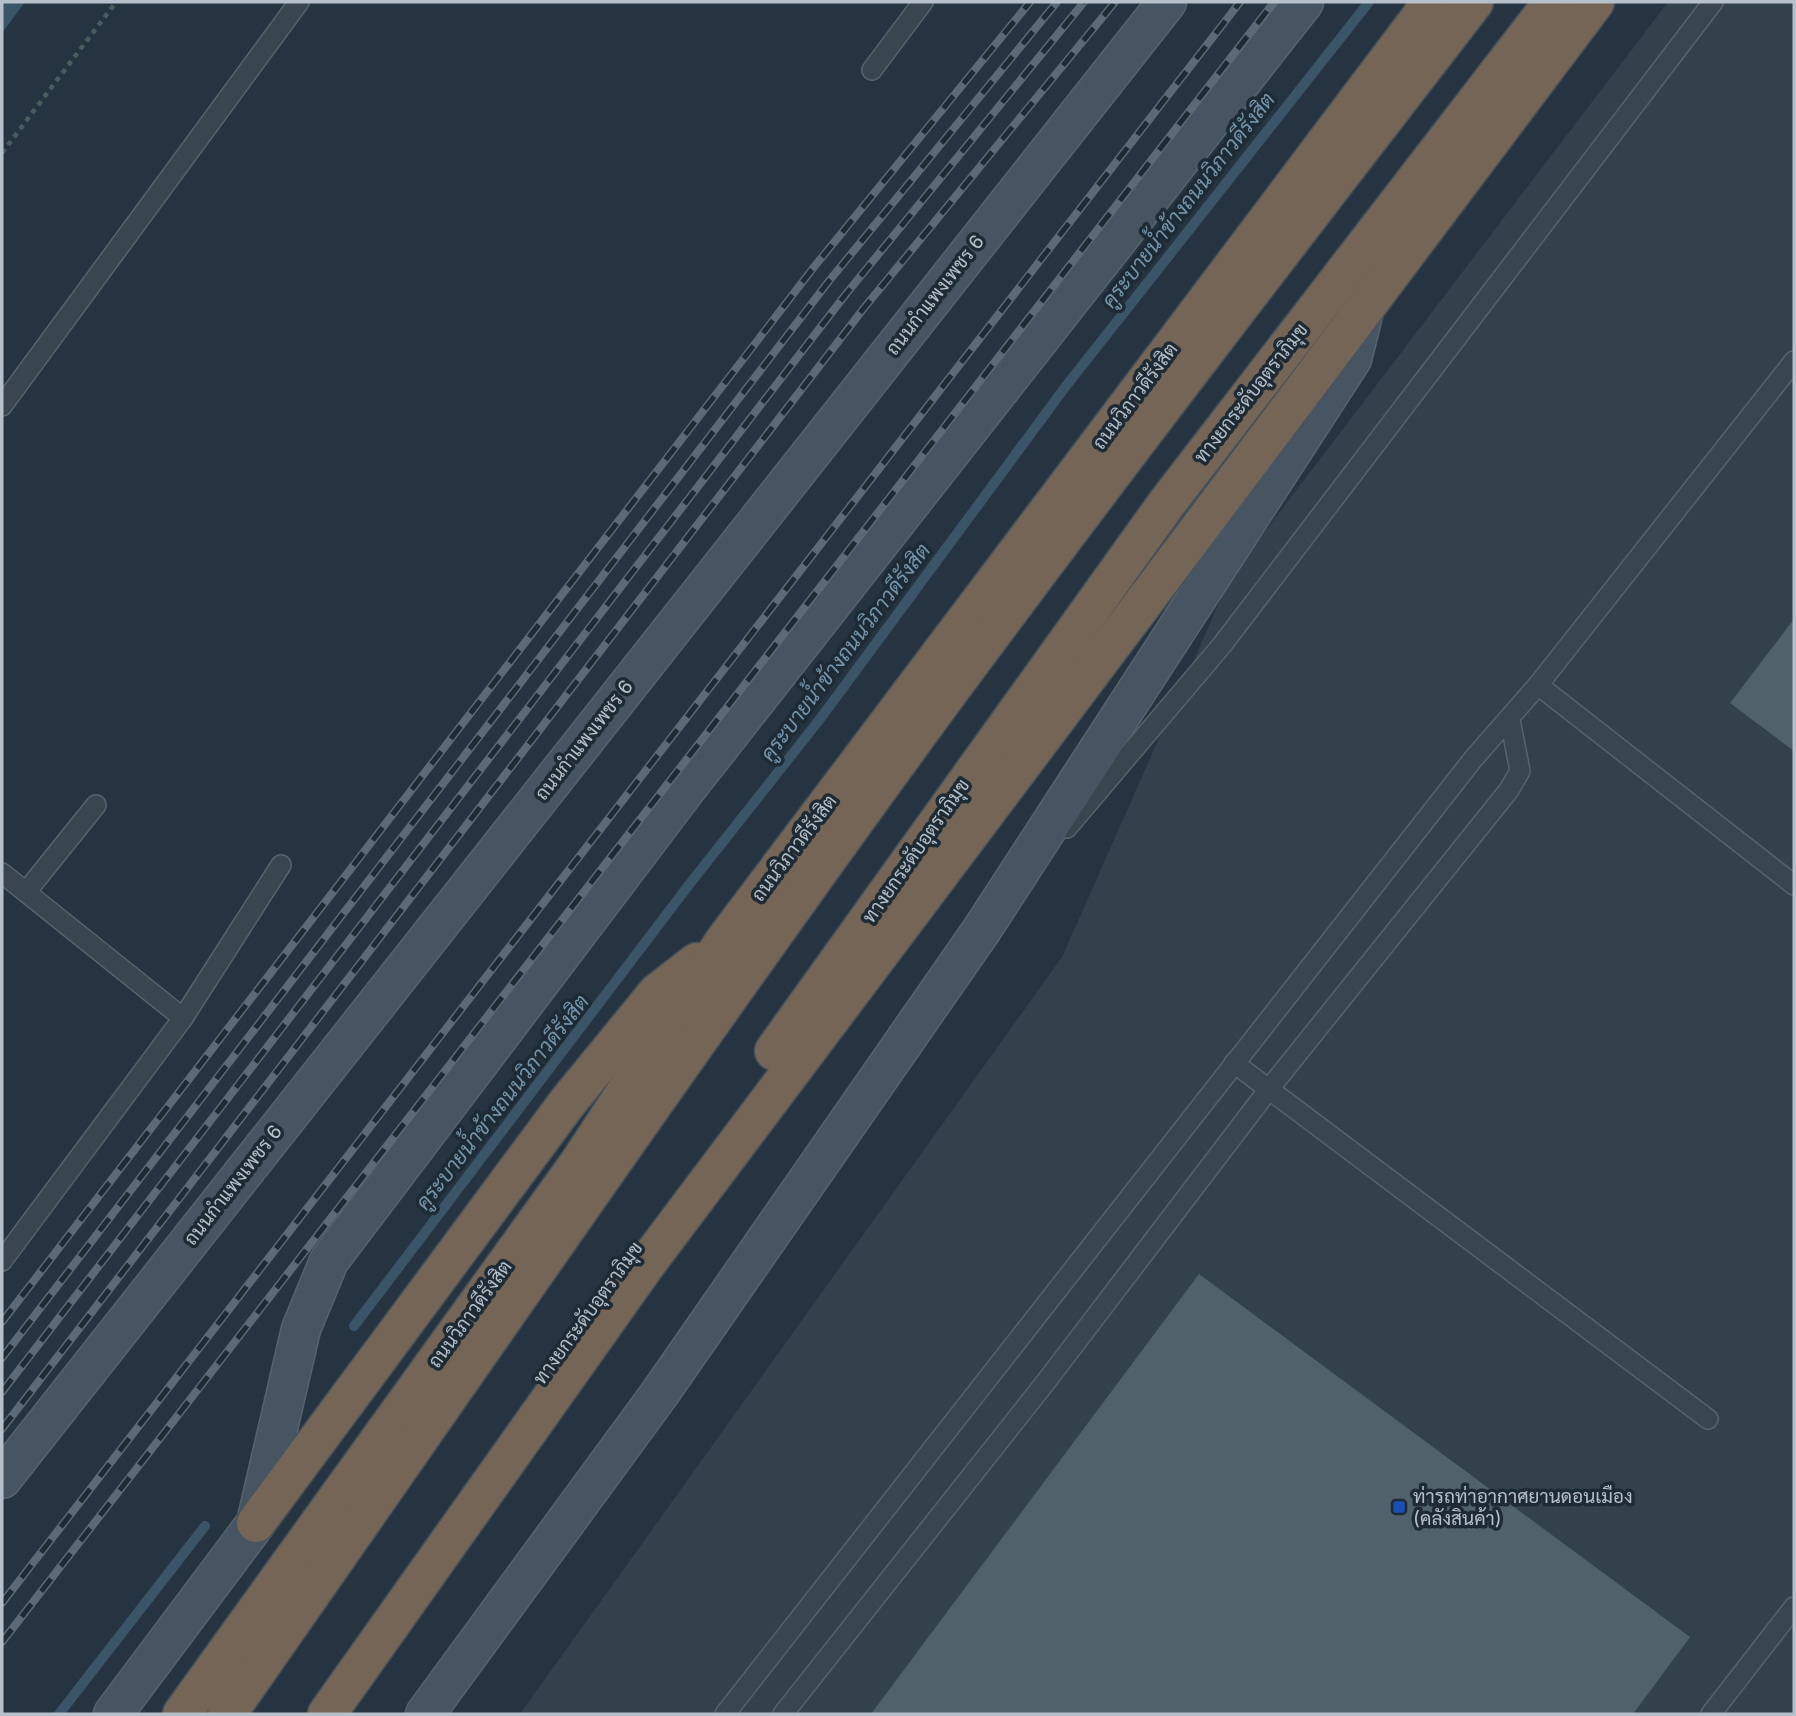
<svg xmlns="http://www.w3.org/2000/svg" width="1796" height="1716" font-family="Inter,Sarabun,sans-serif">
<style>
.airport{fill:#33414c}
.water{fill:#3b5568}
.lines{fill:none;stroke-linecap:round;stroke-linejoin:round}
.stream{stroke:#3b5568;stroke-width:10}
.building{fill:#50616c}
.lane-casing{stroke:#57636d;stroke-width:22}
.secondary-casing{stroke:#57636d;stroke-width:41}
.highway-casing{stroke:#44505a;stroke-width:41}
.path{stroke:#475e5e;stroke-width:4.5;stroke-dasharray:5 5;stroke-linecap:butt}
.lane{stroke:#39464f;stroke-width:19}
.secondary{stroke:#475562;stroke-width:38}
.highway{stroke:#756556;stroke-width:38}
.rail-casing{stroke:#5b6a76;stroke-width:8}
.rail{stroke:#1e2b35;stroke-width:5;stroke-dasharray:16;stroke-linecap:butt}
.transit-dot{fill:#1a4fb4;stroke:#1e2b35;stroke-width:2.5}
.labels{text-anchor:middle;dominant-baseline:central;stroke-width:7;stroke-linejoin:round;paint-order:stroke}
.street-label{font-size:19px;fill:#b6c0ca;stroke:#1e2b35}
.poi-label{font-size:19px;fill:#b6c0ca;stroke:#1e2b35;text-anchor:start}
.water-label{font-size:21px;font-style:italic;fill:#7696ac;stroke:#1e2b35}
</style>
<rect width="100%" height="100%" fill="#253440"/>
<path class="airport" d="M1668,2H1794V1714H520L1062,957L1231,576Z"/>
<path class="water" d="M2,2H25L2,33Z"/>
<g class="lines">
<g class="stream">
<path d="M354,1326L688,886L820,719L1066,386L1369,2"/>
<path d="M59,1714L205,1526"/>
</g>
</g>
<g class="building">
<path d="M1794,619V751L1730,703Z"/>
<path d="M1199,1274L1690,1637L1633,1714H871Z"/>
</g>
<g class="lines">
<g class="lane-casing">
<g id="lane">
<path d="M872,70L923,2"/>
<path d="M2,406L299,2"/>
<path d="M1538,685L1794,885"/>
<path d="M1067,828L1222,645L1713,2"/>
<path d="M2,873L183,1018"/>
<path d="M26,892L96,805"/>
<path d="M1234,1063L1708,1419"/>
<path d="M2,1261L183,1018L281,865"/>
<path d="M725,1714L1474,758L1538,685L1794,361"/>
<path d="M783,1714L1045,1383L1269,1089L1509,790L1520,771L1510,720"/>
<path d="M1711,1714L1794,1607"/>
</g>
</g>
<g class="secondary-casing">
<g id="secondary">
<path d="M2,1479L1167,2"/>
<path d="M113,1714L256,1523L301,1329L329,1261L687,788L1304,2"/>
<path d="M425,1714L660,1393L983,928L1352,359L1365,307"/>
</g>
</g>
<g class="highway-casing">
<g id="highway">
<path d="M774,1051L1167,503L1553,2"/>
<path d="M256,1523L567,1103L657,993L697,962"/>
<path d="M182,1714L579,1163L725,940L1432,2"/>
<path d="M227,1714C463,1377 696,1037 939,705C1114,468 1294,235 1474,2"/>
<path d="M327,1714L647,1263L1595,2"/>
</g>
</g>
<path class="path" d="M2,153L116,2"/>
<use href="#lane" class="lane"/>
<use href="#secondary" class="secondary"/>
<use href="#highway" class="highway"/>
<g class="rail-casing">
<g id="rail">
<path d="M2,1322L814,267L1030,2"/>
<path d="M2,1358L829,281L1057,2"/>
<path d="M2,1392L846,294L1084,2"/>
<path d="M2,1429L864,308L1115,2"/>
<path d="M2,1603L1240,2"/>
<path d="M2,1642L1274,2"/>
</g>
</g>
<use href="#rail" class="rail"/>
</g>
<rect class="transit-dot" x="1392" y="1500" width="14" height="14" rx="3.5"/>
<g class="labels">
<g class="street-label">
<text transform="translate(935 295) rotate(-52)">ถนนกำแพงเพชร 6</text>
<text transform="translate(1251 393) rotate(-52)">ทางยกระดับอุตราภิมุข</text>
<text transform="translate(1135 396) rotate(-53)">ถนนวิภาวดีรังสิต</text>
<text transform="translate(584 740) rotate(-52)">ถนนกำแพงเพชร 6</text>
<text transform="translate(794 848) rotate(-53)">ถนนวิภาวดีรังสิต</text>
<text transform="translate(916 851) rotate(-55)">ทางยกระดับอุตราภิมุข</text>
<text transform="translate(233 1185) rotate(-52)">ถนนกำแพงเพชร 6</text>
<text transform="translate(588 1313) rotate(-54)">ทางยกระดับอุตราภิมุข</text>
<text transform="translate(470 1314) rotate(-54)">ถนนวิภาวดีรังสิต</text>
</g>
<g class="poi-label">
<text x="1413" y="1496">ท่ารถท่าอากาศยานดอนเมือง<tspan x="1413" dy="22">(คลังสินค้า)</tspan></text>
</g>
<g class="water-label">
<text transform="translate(1188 200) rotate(-52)">คูระบายน้ำข้างถนนวิภาวดีรังสิต</text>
<text transform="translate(845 652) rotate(-53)">คูระบายน้ำข้างถนนวิภาวดีรังสิต</text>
<text transform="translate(502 1102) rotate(-52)">คูระบายน้ำข้างถนนวิภาวดีรังสิต</text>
</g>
</g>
<rect width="1796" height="1716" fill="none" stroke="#b6c0ca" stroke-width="7"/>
</svg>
